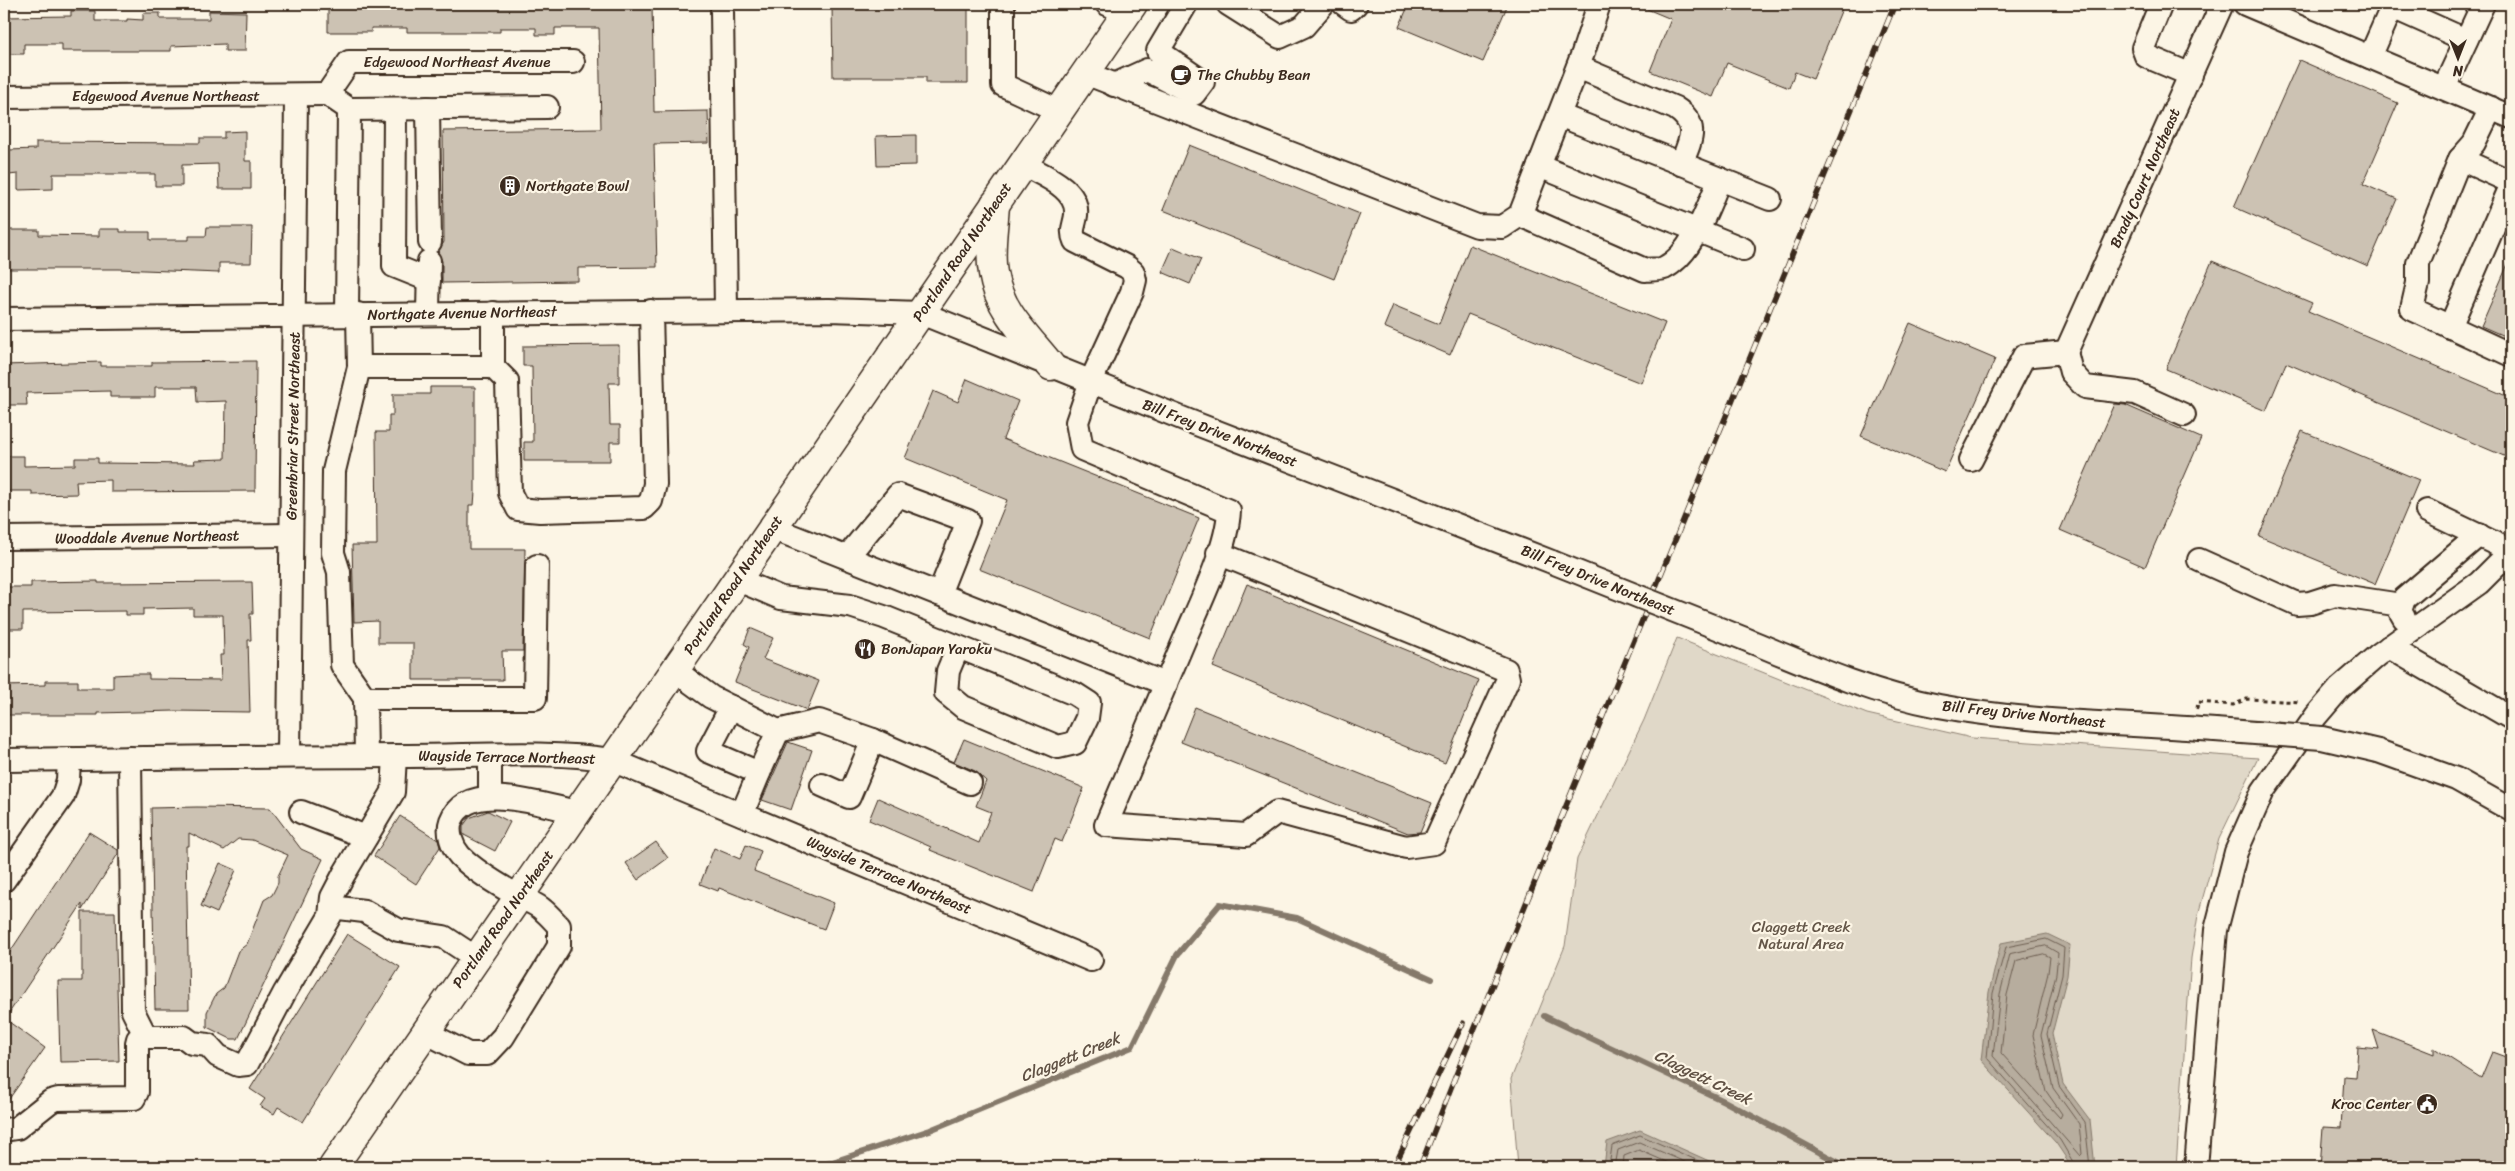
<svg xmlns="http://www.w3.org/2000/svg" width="2515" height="1171" font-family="Sriracha,sans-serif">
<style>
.green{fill:#e0d8c8;stroke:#8e8173}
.water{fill:#b7ad9e;stroke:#85796b}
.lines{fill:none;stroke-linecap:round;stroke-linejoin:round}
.shore{stroke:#6d5e51;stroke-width:1}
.stream{stroke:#85796b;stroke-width:6}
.building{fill:#ccc2b3;stroke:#3b2a1e}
.minor-casing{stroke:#3b2a1e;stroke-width:26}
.major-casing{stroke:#3b2a1e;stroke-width:31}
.path{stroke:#3b2a1e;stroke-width:3;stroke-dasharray:4 4;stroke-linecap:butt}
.minor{stroke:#fcf5e5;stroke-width:22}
.major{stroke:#fcf5e5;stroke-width:28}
.rail-casing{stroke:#3b2a1e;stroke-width:5.5}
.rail{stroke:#fcf5e5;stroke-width:4;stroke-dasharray:11;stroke-linecap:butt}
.minor-bridge-casing{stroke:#3b2a1e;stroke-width:26;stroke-linecap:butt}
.minor-bridge{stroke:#fcf5e5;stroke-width:22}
.labels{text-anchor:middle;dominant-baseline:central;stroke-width:4.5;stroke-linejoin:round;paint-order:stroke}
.street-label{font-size:15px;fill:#3b2a1e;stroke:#fcf5e5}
.poi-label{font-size:15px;fill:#3b2a1e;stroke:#fcf5e5;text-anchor:start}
.park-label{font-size:15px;fill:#645648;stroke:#fcf5e5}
.water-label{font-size:16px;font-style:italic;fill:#605144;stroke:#fcf5e5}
</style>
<rect width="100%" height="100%" fill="#fcf5e5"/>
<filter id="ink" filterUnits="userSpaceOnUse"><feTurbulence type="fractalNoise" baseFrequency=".02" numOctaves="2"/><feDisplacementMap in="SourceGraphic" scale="10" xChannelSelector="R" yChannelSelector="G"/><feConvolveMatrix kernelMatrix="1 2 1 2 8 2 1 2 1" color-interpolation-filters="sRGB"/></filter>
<g filter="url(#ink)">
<path class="green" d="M1677,638L1867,714L1972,738L2258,758L2219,839L2198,915L2191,958L2176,1167H1518L1511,1079L1565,946L1577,859L1644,720Z"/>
<g class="water">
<path d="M2047,934L2070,945L2067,976L2052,1034L2063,1084L2090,1120L2095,1167H2072L2056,1143L1981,1060L1989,992L2001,943Z"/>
<path d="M1640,1130L1718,1165L1721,1167H1604L1607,1142Z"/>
</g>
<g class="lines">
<g class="shore">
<path d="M2046,946L2058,953L2056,974L2041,1035L2053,1088L2079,1124L2082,1154L2080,1156L1993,1056L2000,994L2010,954Z"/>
<path d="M2044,954L2050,957L2048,973L2033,1035L2046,1091L2062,1114L2060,1118L2001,1053L2007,995L2016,961Z"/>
<path d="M1609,1167L1612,1146L1640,1135L1712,1167"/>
<path d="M1615,1167L1618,1150L1639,1142L1696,1167"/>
<path d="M1623,1167L1624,1156L1639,1150L1678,1167"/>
<path d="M2076,1167L2060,1140L1987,1058L1993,993L2006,947L2046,939L2064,948L2062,975L2047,1034L2059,1086L2085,1122L2090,1167"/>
</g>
<g class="stream">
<path d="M1544,1016L1724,1101L1847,1167"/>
<path d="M817,1167L930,1130L1132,1047L1177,955L1220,904L1297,918L1432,979"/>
</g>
</g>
<g class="building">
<path d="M328,4H652L654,112L708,111L709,143L654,144L657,267L578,268V281L442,283V261L438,252L444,242L443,131L601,129L599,28H555V35H536V28H500V32H407V28H371V32H328Z"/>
<path d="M832,4H968V83H926V77H833Z"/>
<path d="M1409,4H1508L1483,62L1399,27Z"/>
<path d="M1635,4H1844L1813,79L1795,72L1789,88L1727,63L1713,97L1650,71L1671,19Z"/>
<path d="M71,11H95V21H127V19L143,20V13H160V19H209V11L246,12L245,51H225V44L171,46V51H62V44H24V54H4V17L71,16Z"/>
<path d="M2299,60L2398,103L2363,184L2397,199L2368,266L2234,207Z"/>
<path d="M245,131V161H251V189H219L218,164L182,165V186H155V174H53V189L18,190V174L9,175V150L36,149V142L200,143V138H224V132Z"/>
<path d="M916,135V165L877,166L876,136Z"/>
<path d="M1189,145L1360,214L1334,279L1163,210Z"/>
<path d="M207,227H252L251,263H219V273L119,269H6L7,230H39V235L99,236V229H120V232H150V240H189V236H206Z"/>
<path d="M1470,245L1665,323L1641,383L1468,314L1450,355L1384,327L1393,305L1439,324Z"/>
<path d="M1173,247L1201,259L1190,284L1162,272Z"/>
<path d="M2511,257V339L2481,326Z"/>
<path d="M2212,261L2312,303L2308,311L2511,398V459L2286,363L2266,411L2166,369Z"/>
<path d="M1910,323L1995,359L1945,472L1861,436Z"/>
<path d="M619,345V383H609L610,425H620V442H610V461H524V442H533L532,366H523V346Z"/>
<path d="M256,361L255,491L111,492V480L76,481L77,494L32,495V491H4L5,456H24V466L75,465V458H98V463L195,464L194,460L225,459L226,401L197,402L196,387H155V397H110V391L26,393L27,405H4V365L101,362V366H152V362Z"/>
<path d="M967,379L1018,401L1003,439L1199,518L1150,638L979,569L1007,500L905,458L933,391L958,402Z"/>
<path d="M430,387H475V492L474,505H469V549H525L523,651H502L503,680H413V643H378V621L354,622L352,545H377L376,432H389V415H393V394H430Z"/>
<path d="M2115,404L2125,405L2201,438L2145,567L2060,530Z"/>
<path d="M2302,431L2419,480L2375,584L2259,536Z"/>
<path d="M98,581V583L252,582L253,614H250L251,640H248L250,712L174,711L98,713V715H4V686L45,685V681H78V688H113V675L133,674H149V679L221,680L220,655H224L223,615H193V608L143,609V615H126V611L23,612V629H4V587H31V582Z"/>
<path d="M1247,584L1479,680L1445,763L1213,667Z"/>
<path d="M750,628L773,638L763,659L819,681L807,710L735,682L749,647L744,644Z"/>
<path d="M1195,707L1432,803L1420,832L1408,833L1181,742Z"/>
<path d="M964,739L1084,788L1062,842L1055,839L1034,892L930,850L931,847L869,820L878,798L979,843L991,812L976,806L986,781L975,771L954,762Z"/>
<path d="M788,742L812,750L791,810L762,800Z"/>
<path d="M197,807L270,808L301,849L323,859L238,1039H231L207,1027V1012L216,994L224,988L238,951L247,944L264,900L272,895L278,883V876L288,855L252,840L238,839L224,850L189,833V846H186L189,1009H155L151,808Z"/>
<path d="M488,811L510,822L495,851L464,835L463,833V826L469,818Z"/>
<path d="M400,816L438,840L440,847L416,884L374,856Z"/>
<path d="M89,832L118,850V854L82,910V904L5,1019L45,1048L4,1106V961Z"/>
<path d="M656,842L668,858L638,880L626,863Z"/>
<path d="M746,845L761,851L754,871L834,903L824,929L719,888L718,891L700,884L714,848L740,859Z"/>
<path d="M220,863L236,870L217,913L201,906Z"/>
<path d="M82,912H115L119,1061L60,1062L58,981H82Z"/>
<path d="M347,934L400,967L303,1122L278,1107L274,1114L260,1106L265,1099L250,1089Z"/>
<path d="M2373,1030L2434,1054V1048L2481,1078L2492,1052L2511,1059V1167H2320L2323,1127L2341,1128L2344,1076L2356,1077L2358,1047L2379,1049Z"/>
</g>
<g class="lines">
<g class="minor-casing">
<g id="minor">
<path d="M1003,4V85L1059,111"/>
<path d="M1107,4L1127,13"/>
<path d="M1228,4L1280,37L1304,26L1323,4"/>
<path d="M1344,4L1351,9L1356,4"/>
<path d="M2161,4L2143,48L2146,56L2191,75"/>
<path d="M2245,4L2511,117"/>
<path d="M722,10L726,310"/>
<path d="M2370,57L2392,7L2466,40"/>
<path d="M1578,67L1675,108C1700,124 1691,140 1681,164"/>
<path d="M1085,73L1477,226L1502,227L1520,215L1583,53L1599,4"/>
<path d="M1114,85L1147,70L1194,94L1203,82L1158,51L1186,4"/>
<path d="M2444,88L2483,4"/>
<path d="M327,94L349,62H573"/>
<path d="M327,94L349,109L547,107"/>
<path d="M4,97L327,94"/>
<path d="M428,108L430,242"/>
<path d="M2491,108L2474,143L2460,159L2418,263V283L2412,309L2511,355"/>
<path d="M395,109L394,266L429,280"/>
<path d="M1559,115L1770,199"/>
<path d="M2460,159L2511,182"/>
<path d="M1023,164C1042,175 1079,188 1076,215C1075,225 1070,230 1075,241L1127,267L1133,272L1135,280L1132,292L1091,381L1077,422L1082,449L1229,511C1227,548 1201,601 1186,636C1159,699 1133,762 1106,825L1246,835L1277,812L1406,847L1434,843L1508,679L1506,670L1218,553"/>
<path d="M1539,166L1743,249"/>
<path d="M1520,215L1645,270C1650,269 1659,270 1664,268C1693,254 1708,206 1720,179"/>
<path d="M428,313L429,261"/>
<path d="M347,314L349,109"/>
<path d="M358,314L359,367L334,471L333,553L339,572L342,665L365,698"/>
<path d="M4,319L829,310L921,313L1189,421L1552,562"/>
<path d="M2450,327L2511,186"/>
<path d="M2066,352L2222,4"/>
<path d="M2066,352L2071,372L2085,387L2135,393L2184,415"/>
<path d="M359,367H493V313"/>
<path d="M493,367L507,381L510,493L518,509L540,511L644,508L651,501L655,484L651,311"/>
<path d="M1971,460L2024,356L2066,352"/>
<path d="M2427,511L2511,551"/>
<path d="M772,528L1166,684"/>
<path d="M4,538L291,535"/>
<path d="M847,557L898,495L968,521L939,594"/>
<path d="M2199,560L2297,604L2310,603L2335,595L2401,605"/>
<path d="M736,579L781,598L850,606L884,617L1075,694L1089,703L1087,718L1075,743L1058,747L963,707L946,693L948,671L958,647"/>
<path d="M2404,618L2400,611L2404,599L2479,535"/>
<path d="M1745,639C1808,665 1871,693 1939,706C2028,723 2124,723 2215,730"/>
<path d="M2389,647L2511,718"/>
<path d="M674,670L711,697L778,731L819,721L873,740L970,783"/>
<path d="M731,707L708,751L759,773L778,731"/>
<path d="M2378,751L2456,779L2511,810"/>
<path d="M289,756L296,96"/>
<path d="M366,756L365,698H535L537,566"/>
<path d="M490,756V797"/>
<path d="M130,758L133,1011L146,1037"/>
<path d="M4,760C139,758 273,756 408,756C475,756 547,750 612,760L1091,960"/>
<path d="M822,785L849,797L873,740"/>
<path d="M301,812L366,837"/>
<path d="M742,814L759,773"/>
<path d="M4,880L63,796L68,780L69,759"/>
<path d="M331,907L364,911L398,930L444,937L476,958"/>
<path d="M425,1032L468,1054H487L503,1037L559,946V926C554,921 549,915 543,910C537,904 527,901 520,897C500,886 476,872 460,856C452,847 447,832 451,821C467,778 545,806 577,812"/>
<path d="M4,1130L17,1128L51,1101L58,1099L134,1098L137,1092V1043L138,1039L143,1037H184L192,1043L208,1045L218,1056L238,1065L247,1064L285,992L330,916L332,897L344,874L393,792L395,756"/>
<path d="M2196,1167L2216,930L2236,852L2263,791L2316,716L2340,688L2378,655L2479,583L2511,551"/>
</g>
</g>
<g class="major-casing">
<g id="major">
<path d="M995,204C994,226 989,251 993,273C999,311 1028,337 1051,366"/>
<path d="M333,1167L1133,4"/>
</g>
</g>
<path class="path" d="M2197,709L2198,702L2233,705L2247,699L2301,702"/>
<use href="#minor" class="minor"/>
<use href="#major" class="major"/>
<g class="rail-casing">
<g id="rail">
<path d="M1394,1167L1463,1023"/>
<path d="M1420,1167L1463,1057L1895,4"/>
</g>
</g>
<use href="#rail" class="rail"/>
<g class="minor-bridge-casing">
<g id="minor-bridge">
<path d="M1552,562L1745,639"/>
<path d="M2215,730L2322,738L2378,751"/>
</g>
</g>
<use href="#minor-bridge" class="minor-bridge"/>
</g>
</g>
<defs>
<g id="cafe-disc" transform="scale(1.125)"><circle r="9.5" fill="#3b2a1e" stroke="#fcf5e5"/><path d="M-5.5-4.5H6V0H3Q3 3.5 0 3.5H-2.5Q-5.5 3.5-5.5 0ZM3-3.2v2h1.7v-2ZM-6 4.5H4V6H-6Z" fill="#fff"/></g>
<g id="building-disc" transform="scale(1.125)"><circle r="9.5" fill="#3b2a1e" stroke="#fcf5e5"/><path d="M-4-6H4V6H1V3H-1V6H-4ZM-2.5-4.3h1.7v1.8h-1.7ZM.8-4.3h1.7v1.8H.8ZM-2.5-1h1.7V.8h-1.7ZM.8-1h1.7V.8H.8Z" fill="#fff"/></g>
<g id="restaurant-disc" transform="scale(1.125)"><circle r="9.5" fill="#3b2a1e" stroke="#fcf5e5"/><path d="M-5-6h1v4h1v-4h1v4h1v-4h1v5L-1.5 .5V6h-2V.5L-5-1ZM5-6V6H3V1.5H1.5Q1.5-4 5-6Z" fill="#fff"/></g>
<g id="civic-disc" transform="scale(1.125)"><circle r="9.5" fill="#3b2a1e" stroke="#fcf5e5"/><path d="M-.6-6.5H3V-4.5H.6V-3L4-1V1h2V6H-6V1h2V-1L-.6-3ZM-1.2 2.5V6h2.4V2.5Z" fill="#fff"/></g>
</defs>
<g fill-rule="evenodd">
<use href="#cafe-disc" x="1181" y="75"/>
<use href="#building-disc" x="510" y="186"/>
<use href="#restaurant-disc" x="865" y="649"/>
<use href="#civic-disc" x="2427" y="1104"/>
</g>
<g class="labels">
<g class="street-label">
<text x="457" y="62">Edgewood Northeast Avenue</text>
<text x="166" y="96">Edgewood Avenue Northeast</text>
<text transform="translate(2145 178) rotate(-66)">Brady Court Northeast</text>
<text transform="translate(962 252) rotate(-56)">Portland Road Northeast</text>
<text transform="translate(462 313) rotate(-1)">Northgate Avenue Northeast</text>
<text transform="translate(293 426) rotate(-89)">Greenbriar Street Northeast</text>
<text transform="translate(1220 433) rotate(21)">Bill Frey Drive Northeast</text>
<text transform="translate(147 537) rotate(-1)">Wooddale Avenue Northeast</text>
<text transform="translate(1598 580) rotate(22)">Bill Frey Drive Northeast</text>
<text transform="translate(733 585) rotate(-56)">Portland Road Northeast</text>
<text transform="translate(2024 714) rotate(6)">Bill Frey Drive Northeast</text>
<text transform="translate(507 757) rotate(1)">Wayside Terrace Northeast</text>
<text transform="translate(889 875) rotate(23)">Wayside Terrace Northeast</text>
<text transform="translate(503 919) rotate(-55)">Portland Road Northeast</text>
</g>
<g class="poi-label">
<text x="1197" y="75">The Chubby Bean</text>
<text x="526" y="186">Northgate Bowl</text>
<text x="881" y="649">BonJapan Yaroku</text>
<text x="2411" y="1104" text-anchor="end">Kroc Center</text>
</g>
<g class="park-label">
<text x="1801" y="927">Claggett Creek<tspan x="1801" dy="17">Natural Area</tspan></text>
</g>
<g class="water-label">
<text transform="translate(1070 1057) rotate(-22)">Claggett Creek</text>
<text transform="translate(1703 1077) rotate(26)">Claggett Creek</text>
</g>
</g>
<rect width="2515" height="1171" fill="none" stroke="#fcf5e5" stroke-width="20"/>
<rect x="10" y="10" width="2495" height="1151" fill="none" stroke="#3b2a1e" stroke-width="2" filter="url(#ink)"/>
<g transform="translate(2458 58) rotate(180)" stroke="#fcf5e5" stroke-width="4" paint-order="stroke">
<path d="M0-4L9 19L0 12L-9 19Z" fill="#3b2a1e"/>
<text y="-8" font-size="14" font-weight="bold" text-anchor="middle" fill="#3b2a1e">N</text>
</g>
</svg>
